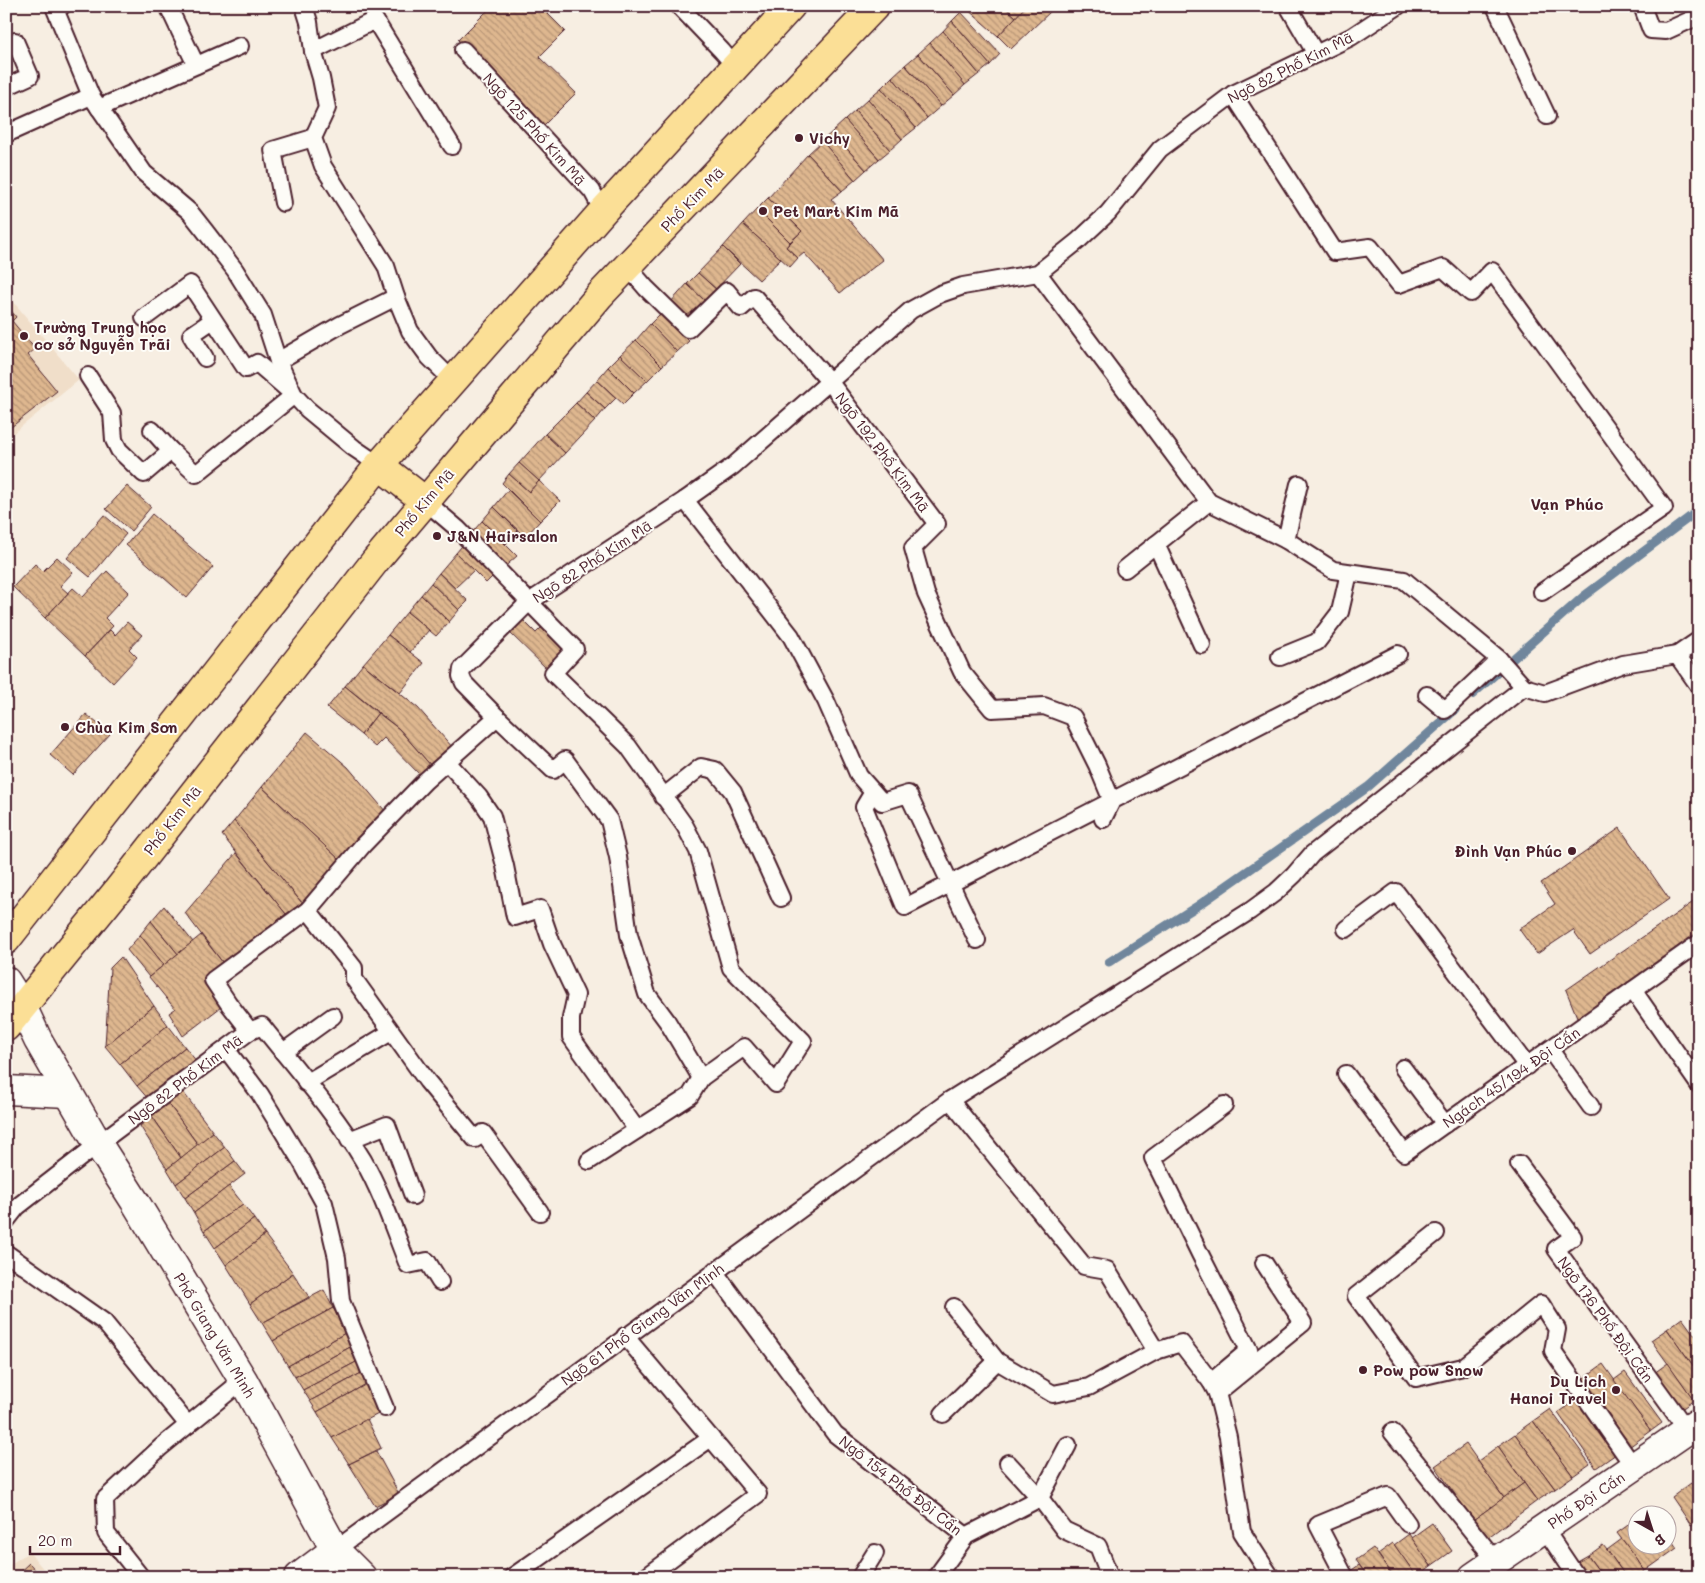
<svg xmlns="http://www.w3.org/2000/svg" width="1705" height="1583" font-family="Mali,sans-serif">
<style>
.built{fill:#f0dec9}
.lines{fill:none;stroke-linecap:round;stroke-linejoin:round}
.stream{stroke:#6f869c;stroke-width:9}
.building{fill:url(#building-back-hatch);stroke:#4a1f2b}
.service-casing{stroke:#4a1f2b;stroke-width:20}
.minor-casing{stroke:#4a1f2b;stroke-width:31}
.tertiary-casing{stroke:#4a1f2b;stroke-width:31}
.secondary-casing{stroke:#4a1f2b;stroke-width:31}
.primary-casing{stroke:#4a1f2b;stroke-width:31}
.service{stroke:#fdfcf7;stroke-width:16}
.minor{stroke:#fdfcf7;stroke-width:28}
.tertiary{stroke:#fdfcf7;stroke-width:28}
.secondary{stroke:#fdfcf7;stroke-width:28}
.primary{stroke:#fbdf96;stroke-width:28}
.poi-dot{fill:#4a1f2b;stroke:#fdfcf7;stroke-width:2}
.labels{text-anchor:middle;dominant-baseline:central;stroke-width:4;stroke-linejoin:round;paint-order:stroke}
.street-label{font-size:15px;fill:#4a1f2b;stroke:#fdfcf7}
.poi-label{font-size:15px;font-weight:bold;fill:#4a1f2b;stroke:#fdfcf7;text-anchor:start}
.neighbourhood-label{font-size:16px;font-weight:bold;fill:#4a1f2b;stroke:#fdfcf7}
</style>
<defs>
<pattern id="building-back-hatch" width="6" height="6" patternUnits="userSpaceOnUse" patternTransform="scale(1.25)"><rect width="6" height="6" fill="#deb78f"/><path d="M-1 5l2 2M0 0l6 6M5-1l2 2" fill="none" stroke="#b69475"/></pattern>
</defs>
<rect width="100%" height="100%" fill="#f7eee2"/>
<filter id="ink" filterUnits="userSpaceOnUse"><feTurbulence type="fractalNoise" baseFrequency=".02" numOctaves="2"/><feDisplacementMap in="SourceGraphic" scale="10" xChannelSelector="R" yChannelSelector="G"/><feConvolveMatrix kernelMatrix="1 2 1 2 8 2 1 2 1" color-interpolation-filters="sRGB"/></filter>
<g filter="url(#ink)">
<g class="built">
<path d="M6,293L79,380L6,439Z"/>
<path d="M29,1552L50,1577H6V1567Z"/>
</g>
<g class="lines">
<g class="stream">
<path d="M1472,695L1584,596L1699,510"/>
<path d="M1109,962L1199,905L1368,787L1455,710"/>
</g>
</g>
<g class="building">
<path d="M492,6H540L565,31L539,57L576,93L544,125L458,40Z"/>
<path d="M969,6H1004L1016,17L998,36L967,9Z"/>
<path d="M1004,6H1026L1016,17Z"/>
<path d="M1026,6H1046L1051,11L1011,49L998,36Z"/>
<path d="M961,12L1000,54L990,65L952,21Z"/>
<path d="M952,21L990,65L979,74L943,31Z"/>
<path d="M943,31L979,74L965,85L930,43Z"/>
<path d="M930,43L965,85L954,95L918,54Z"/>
<path d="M918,54L954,95L941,106L905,65Z"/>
<path d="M905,65L941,106L927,118L892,77Z"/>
<path d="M892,77L927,118L916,128L881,88Z"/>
<path d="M881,88L916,128L902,139L868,99Z"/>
<path d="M868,99L902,139L890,150L855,111Z"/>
<path d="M855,111L890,150L879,159L845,120Z"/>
<path d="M845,120L879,159L866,170L832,132Z"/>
<path d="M832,132L866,170L855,180L822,141Z"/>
<path d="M822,141L855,180L842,191L808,154Z"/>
<path d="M808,154L842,191L831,199L883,260L840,293L804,253L798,258L786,247L802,231L768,198Z"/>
<path d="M768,198L802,231L790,242L757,209Z"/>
<path d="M757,209L790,242L786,247L798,258L790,267L743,224Z"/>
<path d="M743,224L781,259L759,280L723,247Z"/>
<path d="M723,247L740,264L716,289L698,273Z"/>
<path d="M698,273L720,293L709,305L687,284Z"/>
<path d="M687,284L705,301L688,320L670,303Z"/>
<path d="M6,304L16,317L12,321L35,349L28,355L57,391L6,431Z"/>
<path d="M664,310L677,329L689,341L677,352L650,324Z"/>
<path d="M650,324L677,352L662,366L636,340Z"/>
<path d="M636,340L662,366L647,381L620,355Z"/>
<path d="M620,355L647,381L634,393L608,367Z"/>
<path d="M608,367L634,393L623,404L597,380Z"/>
<path d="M597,380L616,398L605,409L586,392Z"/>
<path d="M586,392L605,409L595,421L576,403Z"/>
<path d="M576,403L595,421L565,453L545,434Z"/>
<path d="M545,434L565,453L539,481L519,463Z"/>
<path d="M519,463L539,481L529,492L509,474Z"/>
<path d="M509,474L529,492L539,481L560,501L540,521L502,483Z"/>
<path d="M127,486L151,507L131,531L106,509Z"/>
<path d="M508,490L540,521L525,537L494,507Z"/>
<path d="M494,507L518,531L506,544L482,521Z"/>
<path d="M152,514L213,567L187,598L126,545Z"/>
<path d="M104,515L126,534L90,577L67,558Z"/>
<path d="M482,521L517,556L501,570L469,536Z"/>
<path d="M466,541L496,573L486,583L456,553Z"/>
<path d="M456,553L474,570L455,588L439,573Z"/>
<path d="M57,557L73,572L60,586L68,593L45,618L13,587L35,564L43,571Z"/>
<path d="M107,571L129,592L105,618L113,626L85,656L45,618L73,588L83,597Z"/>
<path d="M439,573L468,601L459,610L431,583Z"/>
<path d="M431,583L459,610L449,622L421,595Z"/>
<path d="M421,595L449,622L436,636L407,612Z"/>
<path d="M407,612L429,630L410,652L388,635Z"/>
<path d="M522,619L536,633L546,623L570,646L547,669L509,632Z"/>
<path d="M127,622L142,635L129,649L137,657L113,683L85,656L110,630L115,635Z"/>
<path d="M388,635L424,663L400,693L363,664Z"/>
<path d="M363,664L418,708L453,748L432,767L399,729L345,686Z"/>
<path d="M345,686L378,713L361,735L327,708Z"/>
<path d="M378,713L399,729L432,767L421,776L384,738L375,747L361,735Z"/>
<path d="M86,714L110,734L73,775L50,755Z"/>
<path d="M307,732L348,767L386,812L342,862L262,787Z"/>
<path d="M262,787L342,862L302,903L234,821Z"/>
<path d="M234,821L302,903L286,914L222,835Z"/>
<path d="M1620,828L1669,899L1590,954L1573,930L1537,954L1519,929L1555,904L1541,883Z"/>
<path d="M236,853L286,914L223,963L185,913Z"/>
<path d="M1699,898V936L1579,1022L1566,990Z"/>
<path d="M164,906L193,942L178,954L151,921Z"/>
<path d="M151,921L178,954L164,965L140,935Z"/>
<path d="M140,935L164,965L149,977L127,950Z"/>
<path d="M201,935L223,963L225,1004L183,1036L169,1013L175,1009L149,977Z"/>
<path d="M121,957L154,1006L105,1046L110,968Z"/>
<path d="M154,1006L168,1025L120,1064L105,1046Z"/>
<path d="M168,1025L185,1047L137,1086L120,1064Z"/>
<path d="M185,1047L197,1062L150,1101L137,1086Z"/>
<path d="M183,1092L213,1132L198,1145L168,1103Z"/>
<path d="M168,1103L198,1145L181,1158L152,1116Z"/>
<path d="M152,1116L181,1158L167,1169L140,1126Z"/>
<path d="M213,1132L225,1147L176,1184L167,1169Z"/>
<path d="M225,1147L235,1161L185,1198L176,1184Z"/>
<path d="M235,1161L245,1174L194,1213L185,1198Z"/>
<path d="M229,1186L243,1204L204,1231L194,1213Z"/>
<path d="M243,1204L254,1219L215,1248L204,1231Z"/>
<path d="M254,1219L265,1235L226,1265L215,1248Z"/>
<path d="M265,1235L293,1273L250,1304L226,1265Z"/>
<path d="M293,1273L309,1297L262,1323L250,1304Z"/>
<path d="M324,1290L333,1308L273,1341L262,1323Z"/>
<path d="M333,1308L347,1332L288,1366L273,1341Z"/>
<path d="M1682,1318L1699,1341V1374L1667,1329Z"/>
<path d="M1667,1329L1699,1374V1397L1694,1400L1651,1340Z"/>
<path d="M347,1332L354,1345L295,1377L288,1366Z"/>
<path d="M354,1345L360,1360L303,1390L295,1377Z"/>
<path d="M360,1360L365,1371L310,1401L303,1390Z"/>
<path d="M1668,1363L1694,1400L1676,1413L1650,1376Z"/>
<path d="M1603,1364L1651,1431L1629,1447L1581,1380Z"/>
<path d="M365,1371L370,1382L317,1412L310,1401Z"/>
<path d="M1625,1372L1662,1423L1651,1431L1614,1380Z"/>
<path d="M370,1382L384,1411L332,1438L317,1412Z"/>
<path d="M1577,1400L1616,1454L1596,1468L1558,1413Z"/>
<path d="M1550,1409L1590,1464L1573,1476L1533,1421Z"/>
<path d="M367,1419L381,1448L349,1464L332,1438Z"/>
<path d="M1533,1421L1573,1476L1555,1489L1515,1434Z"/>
<path d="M1515,1434L1555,1489L1537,1501L1498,1446Z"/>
<path d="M1466,1444L1504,1498L1473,1520L1435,1466Z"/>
<path d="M1498,1446L1524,1483L1504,1498L1478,1461Z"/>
<path d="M376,1451L399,1494L375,1506L349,1464Z"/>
<path d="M1524,1483L1537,1501L1487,1538L1473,1520Z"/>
<path d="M1691,1483L1699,1494V1520L1691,1525L1672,1497Z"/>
<path d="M1649,1509L1653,1516H1640Z"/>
<path d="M1638,1518V1546H1668V1535L1677,1548L1645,1571L1617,1533Z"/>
<path d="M1432,1523L1452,1551L1431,1566L1411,1538Z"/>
<path d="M1409,1534L1431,1566L1417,1577L1394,1545Z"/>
<path d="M1622,1539L1645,1571L1636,1577H1626L1607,1550Z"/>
<path d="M1393,1543L1417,1577H1394L1378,1554Z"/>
<path d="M1603,1545L1607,1550L1626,1577H1603L1588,1556Z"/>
<path d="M1373,1548L1394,1577H1368L1356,1560Z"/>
<path d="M1588,1556L1603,1577H1582L1574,1564Z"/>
<path d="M29,1563L42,1577H14Z"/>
<path d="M1359,1565L1368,1577H1351L1349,1572Z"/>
</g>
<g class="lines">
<g class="service-casing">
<g id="service">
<path d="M62,6L55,9L91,96L144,173L190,212L205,231L235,270L263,315L278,361L294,395L307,409L354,448L379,465"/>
<path d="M168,6L196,65"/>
<path d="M304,6L309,22L313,51L321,78L327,108L313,138L323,166L386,266L396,297L410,331L429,357L453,381"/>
<path d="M679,6L722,51L735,66"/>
<path d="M1288,6L1316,54"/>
<path d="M1495,6L1547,116"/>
<path d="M1642,6L1651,30L1666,31L1699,16"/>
<path d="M463,50L592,191L603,211"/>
<path d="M313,51L375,20L452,146"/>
<path d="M6,87L30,76L15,41"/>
<path d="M1233,94L1335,252L1370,247L1399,284L1443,268L1471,293L1492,271L1664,508L1542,592"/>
<path d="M99,108L240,46"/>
<path d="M6,134L91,96"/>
<path d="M283,203L273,150L313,138"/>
<path d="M627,266L646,288L688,329L727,291L741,308L754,297L829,381L937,524L913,548L926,594L962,672L992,709L1044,706L1073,717L1097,765L1112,801L1103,819"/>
<path d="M1038,273L1209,502L1286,540L1333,570L1404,580L1499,659L1524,687"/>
<path d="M205,358L191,335L213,320"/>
<path d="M278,361L340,325L396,297"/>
<path d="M88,376L112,413L114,440L119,450L144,474L171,451L196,474L294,395L257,363L246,369L190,284L144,318"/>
<path d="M152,430L171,451"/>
<path d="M685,500L791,636L826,701L859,776L882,802L908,794L977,940"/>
<path d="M425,501L458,529L575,649L553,673L628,746L685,826L698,851L731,968L803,1041L776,1084L744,1047L701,1078L690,1096L589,1161"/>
<path d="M1286,540L1299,484"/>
<path d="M1156,544L1202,645"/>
<path d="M1125,569L1209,502"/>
<path d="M1677,655L1699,640"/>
<path d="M1280,657L1317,642L1340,612L1349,573"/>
<path d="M1524,687L1545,693L1623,664L1677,655L1699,686"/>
<path d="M1427,695L1445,710L1499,659"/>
<path d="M497,717L553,770L565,760L609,820L618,857L629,935L647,994L667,1021L701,1078"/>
<path d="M447,762L479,797L492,816L505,866L515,917L540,909L552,944L576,995L571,1018V1037L637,1130"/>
<path d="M873,792L864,807L905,907L1398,654"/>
<path d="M663,797L701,767L715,770L733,792L781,898"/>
<path d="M308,910L354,968V979L427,1081L475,1139L483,1133L540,1212"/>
<path d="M1346,929L1396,892L1527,1066"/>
<path d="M1633,990L1699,1085"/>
<path d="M250,1031L262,1026C296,1069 334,1112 363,1160C382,1193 394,1230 408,1265L427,1261L440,1282"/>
<path d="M226,1049L260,1094L301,1161L324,1203L337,1258L341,1301L385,1408"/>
<path d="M1550,1050L1591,1107"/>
<path d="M283,1052L333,1016"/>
<path d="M1403,1068L1445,1124"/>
<path d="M1346,1074L1404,1153L1699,943"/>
<path d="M306,1083L391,1032"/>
<path d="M950,1100L1084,1266L1107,1270L1156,1351L1089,1387L1053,1394L997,1361L954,1307"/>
<path d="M1224,1105L1153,1158L1200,1254L1249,1350L1211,1382L1217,1393L1228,1437L1242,1532L1271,1577"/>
<path d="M349,1140L387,1125L413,1196"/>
<path d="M1519,1164L1573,1237L1556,1249L1687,1430"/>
<path d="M6,1221L17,1207L98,1144L250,1031L229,1004L213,980L308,910L363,845L425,781L497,717L464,683L461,676L462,669L529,602L685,500L733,466L911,310L940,294L963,286L1038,273L1078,241L1108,213L1160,149L1233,94L1351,37L1398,6"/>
<path d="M1436,1233L1356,1296L1416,1378L1463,1367L1541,1304L1557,1329L1553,1351L1634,1467"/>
<path d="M6,1253L104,1322L188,1425"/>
<path d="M714,1271L835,1434L966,1536"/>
<path d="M625,1336L758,1494L646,1577"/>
<path d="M1156,1351L1181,1343L1211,1382"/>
<path d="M1217,1393L1303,1323L1264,1263"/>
<path d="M943,1414L997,1361"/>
<path d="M1392,1432L1496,1561"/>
<path d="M1068,1445L1040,1498L1064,1530L1098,1546L1110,1577"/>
<path d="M1544,1528L1577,1577"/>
<path d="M335,1550L950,1100L1250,911L1276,892L1294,875L1312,854L1524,687"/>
<path d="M141,1577L106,1533L105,1499L161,1447L243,1380"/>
<path d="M512,1577L711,1438"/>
<path d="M860,1577L875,1553"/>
<path d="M936,1577L966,1536L1040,1498L1008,1463"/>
<path d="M1345,1577L1318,1525L1388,1496L1408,1524"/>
</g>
</g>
<g class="minor-casing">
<path id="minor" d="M299,1577L335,1550"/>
</g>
<g class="tertiary-casing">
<g id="tertiary">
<path d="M23,1008L38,1040L98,1144L134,1200L243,1380L335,1550L362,1577"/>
<path d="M6,1090L68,1093"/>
<path d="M1473,1577L1699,1422"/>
</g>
</g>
<g class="secondary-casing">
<path id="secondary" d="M6,981L23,1008"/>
</g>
<g class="primary-casing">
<g id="primary">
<path d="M379,465L425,501"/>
<path d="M6,940L379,465L603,211L791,6"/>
<path d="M6,1027L117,891L376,560L600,295L875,6"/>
</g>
</g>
<use href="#service" class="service"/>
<use href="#minor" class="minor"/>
<use href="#tertiary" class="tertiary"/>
<use href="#secondary" class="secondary"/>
<use href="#primary" class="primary"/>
</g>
</g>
<g class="poi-dot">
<circle cx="799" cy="138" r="5"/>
<circle cx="763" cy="211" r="5"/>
<circle cx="24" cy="336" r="5"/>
<circle cx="437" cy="536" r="5"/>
<circle cx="65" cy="727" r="5"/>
<circle cx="1572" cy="851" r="5"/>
<circle cx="1363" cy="1370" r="5"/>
<circle cx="1616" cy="1390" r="5"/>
</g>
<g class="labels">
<g class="street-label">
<text transform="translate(1290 67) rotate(-27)">Ngõ 82 Phố Kim Mã</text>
<text transform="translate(535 129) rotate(48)">Ngõ 125 Phố Kim Mã</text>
<text transform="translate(692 199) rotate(-46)">Phố Kim Mã</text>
<text transform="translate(883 452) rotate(53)">Ngõ 192 Phố Kim Mã</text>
<text transform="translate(424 502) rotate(-50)">Phố Kim Mã</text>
<text transform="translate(592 561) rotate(-33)">Ngõ 82 Phố Kim Mã</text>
<text transform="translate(172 820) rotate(-52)">Phố Kim Mã</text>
<text transform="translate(1511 1077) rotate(-35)">Ngách 45/194 Đội Cấn</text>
<text transform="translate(185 1079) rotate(-37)">Ngõ 82 Phố Kim Mã</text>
<text transform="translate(1606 1319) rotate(54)">Ngõ 176 Phố Đội Cấn</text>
<text transform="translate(642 1324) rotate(-36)">Ngõ 61 Phố Giang Văn Minh</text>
<text transform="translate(215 1335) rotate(59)">Phố Giang Văn Minh</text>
<text transform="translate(901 1485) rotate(38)">Ngõ 154 Phố Đội Cấn</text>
<text transform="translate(1586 1500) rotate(-34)">Phố Đội Cấn</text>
</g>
<g class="poi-label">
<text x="809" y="138">Vichy</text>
<text x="773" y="211">Pet Mart Kim Mã</text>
<text x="34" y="327">Trường Trung học<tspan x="34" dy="17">cơ sở Nguyễn Trãi</tspan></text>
<text x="447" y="536">J&amp;N Hairsalon</text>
<text x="75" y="727">Chùa Kim Sơn</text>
<text x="1562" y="851" text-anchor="end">Đình Vạn Phúc</text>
<text x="1373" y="1370">Pow pow Snow</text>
<text x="1606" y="1381" text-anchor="end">Du Lịch<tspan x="1606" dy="17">Hanoi Travel</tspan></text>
</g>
<g class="neighbourhood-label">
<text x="1567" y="503">Vạn Phúc</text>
</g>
</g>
<rect width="1705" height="1583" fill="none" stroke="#fdfcf7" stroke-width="25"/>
<rect x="12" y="12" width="1680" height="1558" fill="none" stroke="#4a1f2b" stroke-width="2" filter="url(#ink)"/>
<g transform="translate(1652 1530) rotate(141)"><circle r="24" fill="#fdfcf7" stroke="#b5a4a5"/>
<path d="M0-4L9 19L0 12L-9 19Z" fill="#4a1f2b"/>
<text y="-8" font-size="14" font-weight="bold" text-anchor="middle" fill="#4a1f2b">B</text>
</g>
<path d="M30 1546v8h90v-8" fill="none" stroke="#4a1f2b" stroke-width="2.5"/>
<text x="38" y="1546" font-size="15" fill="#4a1f2b" stroke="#fdfcf7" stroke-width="4" paint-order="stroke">20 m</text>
</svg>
